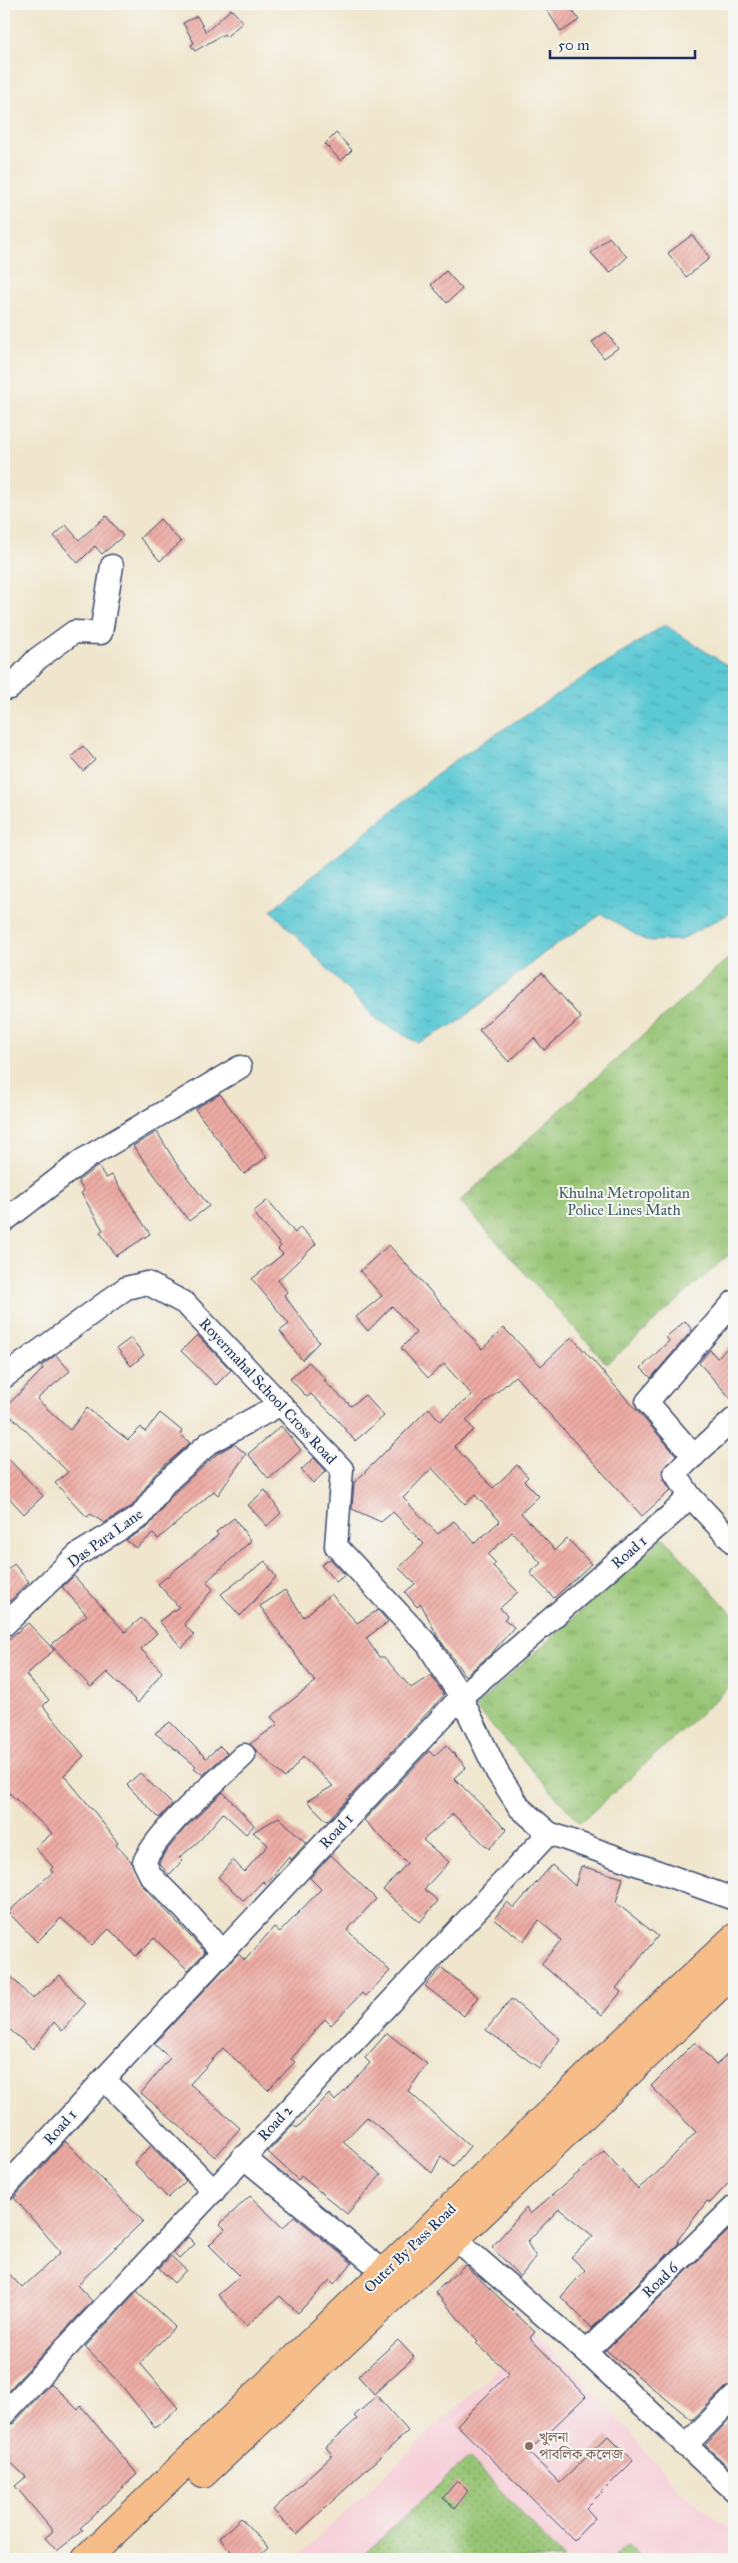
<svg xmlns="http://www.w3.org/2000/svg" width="738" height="2563" font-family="'IM FELL Great Primer','Noto Serif Bengali',serif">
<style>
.built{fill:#f6cfd8}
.grass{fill:url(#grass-dots);stroke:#597a69}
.park{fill:url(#park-tufts);stroke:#597a69}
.water{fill:url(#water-ripples);stroke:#3c7c99}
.building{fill:url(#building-hatch);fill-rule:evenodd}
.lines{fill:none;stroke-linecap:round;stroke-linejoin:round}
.minor-casing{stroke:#3b4a6f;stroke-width:25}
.primary-casing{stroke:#3b4a6f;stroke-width:30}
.minor{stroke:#fff;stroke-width:22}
.primary{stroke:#f7bd88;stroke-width:28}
.education-dot{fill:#8d6e63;stroke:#f6f6f2;stroke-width:2}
.labels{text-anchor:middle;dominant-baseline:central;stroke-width:4;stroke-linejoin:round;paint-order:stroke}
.park-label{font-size:15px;fill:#405c65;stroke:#f6f6f2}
.street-label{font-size:15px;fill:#1b2f5e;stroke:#f6f6f2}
.education-label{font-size:15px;fill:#785e54;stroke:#f6f6f2;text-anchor:start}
</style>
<defs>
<pattern id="grass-dots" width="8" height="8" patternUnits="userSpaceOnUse" patternTransform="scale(1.25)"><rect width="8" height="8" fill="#97c574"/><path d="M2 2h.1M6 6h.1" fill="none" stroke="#7aa062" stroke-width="1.8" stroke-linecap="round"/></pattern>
<pattern id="park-tufts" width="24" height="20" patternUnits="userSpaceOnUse" patternTransform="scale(1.25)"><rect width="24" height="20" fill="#97c574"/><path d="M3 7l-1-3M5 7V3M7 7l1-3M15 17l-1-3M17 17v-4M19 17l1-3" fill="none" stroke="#7aa062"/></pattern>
<pattern id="water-ripples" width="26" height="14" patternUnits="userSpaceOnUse" patternTransform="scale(1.25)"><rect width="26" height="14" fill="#5cc9d4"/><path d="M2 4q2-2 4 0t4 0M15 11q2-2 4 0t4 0" fill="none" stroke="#4ba4af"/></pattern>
<pattern id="building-hatch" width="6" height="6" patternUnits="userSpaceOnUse" patternTransform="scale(1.25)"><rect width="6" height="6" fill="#edaba3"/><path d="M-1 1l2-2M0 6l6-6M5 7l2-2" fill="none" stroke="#cb938f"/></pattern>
</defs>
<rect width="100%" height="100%" fill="#f6f6f2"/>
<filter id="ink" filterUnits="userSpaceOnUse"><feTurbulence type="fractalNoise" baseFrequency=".02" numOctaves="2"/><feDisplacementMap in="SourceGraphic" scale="10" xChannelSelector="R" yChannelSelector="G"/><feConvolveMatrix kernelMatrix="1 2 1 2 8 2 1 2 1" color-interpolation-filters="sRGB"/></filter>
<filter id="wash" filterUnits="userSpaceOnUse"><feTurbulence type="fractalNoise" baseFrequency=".0096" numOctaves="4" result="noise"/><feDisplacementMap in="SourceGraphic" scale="20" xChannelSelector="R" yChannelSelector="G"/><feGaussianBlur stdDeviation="1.12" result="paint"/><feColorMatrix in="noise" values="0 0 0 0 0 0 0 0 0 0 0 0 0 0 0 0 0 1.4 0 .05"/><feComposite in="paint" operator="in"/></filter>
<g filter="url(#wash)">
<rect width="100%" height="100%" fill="#f0e6cd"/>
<path class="built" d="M535,2334L604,2401L679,2491L734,2531V2559H295Z"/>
<g class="grass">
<path d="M469,2457L564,2559H359Z"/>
<path d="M628,2543L643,2559H611Z"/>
</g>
<g class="park">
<path d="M733,954L734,1250L607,1364L460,1201Z"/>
<path d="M663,1537L734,1616V1683L580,1823L475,1707Z"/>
</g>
<path class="water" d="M665,625L734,670V911L680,940L646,941L602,914L544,953L457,1023L418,1043L375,1018L271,910L451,763Z"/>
<g id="blocks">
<g class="building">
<path d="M543,4H568L579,20L561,32Z"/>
<path d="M231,9L243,22L226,37L224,34L195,51L191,45L194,43L183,23L197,16L206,32Z"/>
<path d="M336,133L352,150L341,161L325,144Z"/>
<path d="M692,235L710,258L686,277L668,253Z"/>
<path d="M609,237L627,257L610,273L591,253Z"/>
<path d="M446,271L462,289L447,303L431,285Z"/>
<path d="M606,332L618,348L604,358L592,342Z"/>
<path d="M106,516L123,536L102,554L95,546L78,563L54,536L66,525L79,540Z"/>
<path d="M160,519L181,542L160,561L140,538Z"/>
<path d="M83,746L95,760L83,771L71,757Z"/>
<path d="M542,973L581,1018L544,1050L534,1038L509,1062L479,1030Z"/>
<path d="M220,1094L267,1157L244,1174L195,1109Z"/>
<path d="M157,1132L176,1163L209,1206L189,1221L133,1146Z"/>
<path d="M98,1166L106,1178L112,1175L150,1234L116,1256L100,1232L103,1230L81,1193L84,1191L78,1181Z"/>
<path d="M268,1200L295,1233L300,1227L316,1244L278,1280L287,1292L284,1295L319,1342L302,1360L280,1331L289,1324L252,1279L283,1254L278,1249L281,1246L253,1212Z"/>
<path d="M389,1245L482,1349L504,1328L541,1366L572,1337L676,1455L663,1469L664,1480L671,1490L642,1516L515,1376L466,1420L474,1430L454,1446L493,1488L517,1465L528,1477L524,1481L539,1496L521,1513L555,1550L567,1538L591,1564L554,1598L530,1573L541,1563L512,1532L488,1555L496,1563L493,1566L518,1592L500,1608L507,1616L504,1619L514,1627L491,1654L465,1676L438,1637L421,1604L417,1607L405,1592L415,1584L399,1568L424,1544L393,1512L381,1522L352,1509L354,1483L429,1408L440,1421L472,1395L444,1364L428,1378L401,1348L416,1333L392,1306L368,1331L356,1317L382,1296L360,1271ZM432,1468L465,1504L475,1495L500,1521L475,1543L454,1521L438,1534L403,1498Z"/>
<path d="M685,1321L692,1330L651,1378L641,1368L669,1341L666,1337Z"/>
<path d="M197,1335L231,1370L216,1385L181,1351Z"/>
<path d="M131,1338L144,1355L131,1366L117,1348Z"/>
<path d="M734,1342V1402L699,1363L710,1350L717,1358Z"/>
<path d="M56,1355L70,1371L37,1399L70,1430L87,1408L128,1440L141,1427L145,1432L160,1413L182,1431L180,1434L190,1443L155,1474L132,1506L104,1523L91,1514L87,1517L55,1483L68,1472L4,1409L43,1369L41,1366Z"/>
<path d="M309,1362L326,1380L324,1381L351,1406L365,1395L384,1416L355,1441L334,1416L311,1394L307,1397L290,1379Z"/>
<path d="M281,1426L301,1450L269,1479L248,1454Z"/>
<path d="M234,1444L246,1454L218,1495L214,1491L158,1539L153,1534L136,1548L126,1540L148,1527L174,1493L217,1454Z"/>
<path d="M4,1454L43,1496L24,1514L4,1492Z"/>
<path d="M314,1458L326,1471L313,1483L301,1470Z"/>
<path d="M265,1490L281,1513L267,1526L248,1505Z"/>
<path d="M234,1518L251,1541L206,1582L213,1589L184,1624L194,1635L182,1648L159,1621L179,1607L158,1584L218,1535L216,1532Z"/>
<path d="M330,1559L345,1575L336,1582L321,1565Z"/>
<path d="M265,1561L276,1577L240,1616L221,1594Z"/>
<path d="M14,1564L29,1582L10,1601L4,1593V1573Z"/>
<path d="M74,1576L125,1632L141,1618L157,1633L141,1649L162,1672L138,1703L107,1672L91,1687L51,1645L87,1615L62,1587Z"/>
<path d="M285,1590L304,1617L331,1594L357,1623L378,1610L388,1622L366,1638L379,1657H384L411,1688L431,1675L444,1695L327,1821L307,1801L333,1786L303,1757L285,1778L250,1744L278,1724L271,1717L315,1682L260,1606Z"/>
<path d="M28,1623L54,1650L26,1675L49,1700L43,1706L84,1756L64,1775L97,1815L118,1843L116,1845L131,1861L142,1885L205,1952L188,1970L154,1938L136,1956L109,1929L92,1945L61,1918L37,1942L8,1912L53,1872L50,1870L53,1867L35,1848L52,1833L4,1788V1643Z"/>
<path d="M170,1722L206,1758L220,1746L227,1753L203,1775L194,1768L196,1766L155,1733Z"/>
<path d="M446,1745L466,1767L454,1778L507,1830L489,1849L453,1814L423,1840L449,1862L424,1889L438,1901L420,1922L383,1890L407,1863L364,1820L429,1751L434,1756Z"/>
<path d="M140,1773L172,1804L159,1818L127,1785Z"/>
<path d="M223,1792L254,1825L246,1834L223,1813L200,1840L179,1858L182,1861L169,1875L159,1863L163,1855L185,1828Z"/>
<path d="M279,1817L306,1843L291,1860L289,1857L266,1884L263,1881L244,1901L218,1877L233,1860L244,1872L268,1845L253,1832Z"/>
<path d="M331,1855L376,1899L347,1930L390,1971L366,1996L362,1993L331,2025L325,2019L291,2059L295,2062L268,2090L223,2048L190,2084L240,2128L215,2157L141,2093L170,2058L154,2044L238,1954L245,1960L274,1927L280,1932L321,1889L310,1878Z"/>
<path d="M552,1865L575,1886L581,1866L623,1878L616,1903L658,1936L616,1988L621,1992L602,2015L541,1964L561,1940L539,1920L523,1941L494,1919L507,1902L514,1908Z"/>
<path d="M442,1968L478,1997L464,2016L425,1986Z"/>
<path d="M4,1969L32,1999L60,1975L85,2004L62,2031L54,2022L33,2049L4,2025Z"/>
<path d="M511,1999L560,2039L539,2068L486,2030Z"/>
<path d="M387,2033L427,2064L408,2091L470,2146L453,2167L441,2156L432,2173L367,2117L343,2142L381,2175L347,2214L301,2176L298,2180L268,2152L293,2125L297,2128L329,2094L335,2101L370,2063L365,2058Z"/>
<path d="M695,2042L716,2065L734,2048V2177L710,2203L707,2201L677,2241L679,2243L592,2328L561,2297L585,2270L571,2257L593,2236L559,2209L527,2242L536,2257L520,2277L492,2247L526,2208L530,2214L604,2151L638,2189L659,2171L696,2132L651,2086Z"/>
<path d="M65,2141L143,2221L77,2285L92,2301L4,2395V2268L22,2288L61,2252L14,2198Z"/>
<path d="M151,2146L186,2181L168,2198L134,2163Z"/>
<path d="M250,2196L283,2228L294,2216L352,2263L334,2284L330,2280L298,2313L280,2296L246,2326L218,2295L240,2276L209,2245L225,2229L220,2224Z"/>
<path d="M734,2225V2384L725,2388L692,2420L606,2350Z"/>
<path d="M188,2237L195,2244L179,2259L173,2253Z"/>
<path d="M171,2256L186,2270L174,2283L159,2268Z"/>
<path d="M465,2265L535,2332L530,2338L586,2396L528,2452L560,2483L608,2436L633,2461L586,2508L595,2518L574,2540L457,2425L509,2373L476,2343L478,2341L435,2292Z"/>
<path d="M137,2291L175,2327L140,2363L178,2408L155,2428L122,2386L85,2347Z"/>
<path d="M398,2340L414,2357L374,2394L358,2376Z"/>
<path d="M51,2383L78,2410L81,2406L137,2474L80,2528L83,2530L57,2551L45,2538L53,2531L15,2486L26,2477L4,2456V2427L14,2423Z"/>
<path d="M377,2396L408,2431L297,2534L273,2510L332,2455L326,2447L357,2419L354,2416Z"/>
<path d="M734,2415V2472L705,2445Z"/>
<path d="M457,2481L468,2491L455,2508L443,2498Z"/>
<path d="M241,2518L268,2548L256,2559H238L219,2538Z"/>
</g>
</g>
</g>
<g filter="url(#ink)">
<use href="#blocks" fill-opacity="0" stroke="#3b4a6f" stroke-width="1"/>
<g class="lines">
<g class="minor-casing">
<g id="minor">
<path d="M4,689L10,688L37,659L74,632L101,633L112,566"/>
<path d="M4,1221L83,1160L240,1067"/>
<path d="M4,1377L126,1288L147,1283L186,1304L342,1469L336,1546L428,1645L461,1697L497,1772L520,1808L549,1833L734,1899"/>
<path d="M734,1419L675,1473L690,1496L734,1543"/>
<path d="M694,1456L647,1402L734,1302"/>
<path d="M4,1625L77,1555L141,1516L164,1484L209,1443L281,1404"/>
<path d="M222,1952L186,1911L151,1876L144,1862C163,1824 213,1785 244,1755"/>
<path d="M104,2079L214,2191"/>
<path d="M243,2157L384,2272"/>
<path d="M4,2189L104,2079L461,1697L672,1514L690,1496"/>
<path d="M455,2239L586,2352L734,2490"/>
<path d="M586,2352L734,2207"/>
<path d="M4,2414L549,1833"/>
<path d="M685,2446L734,2397"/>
</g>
</g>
<g class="primary-casing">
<g id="primary">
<path d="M203,2474L455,2239L734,1972"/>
<path d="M86,2559L603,2061L734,1938"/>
</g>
</g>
<use href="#minor" class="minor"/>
<use href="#primary" class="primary"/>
</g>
</g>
<circle class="education-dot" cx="529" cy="2446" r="5"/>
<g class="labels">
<g class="park-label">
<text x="624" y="1193">Khulna Metropolitan<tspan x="624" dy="17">Police Lines Math</tspan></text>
</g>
<g class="street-label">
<text transform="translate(268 1391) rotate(47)">Royermahal School Cross Road</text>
<text transform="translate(105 1538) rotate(-36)">Das Para Lane</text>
<text transform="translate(629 1552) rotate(-41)">Road 1</text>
<text transform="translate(336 1831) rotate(-47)">Road 1</text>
<text transform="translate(275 2123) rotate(-47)">Road 2</text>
<text transform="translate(60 2127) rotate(-48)">Road 1</text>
<text transform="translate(410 2248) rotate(-44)">Outer By Pass Road</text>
<text transform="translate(660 2280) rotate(-44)">Road 6</text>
</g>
<g class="education-label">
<text x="539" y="2437">খুলনা<tspan x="539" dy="17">পাবলিক কলেজ</tspan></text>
</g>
</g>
<rect width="738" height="2563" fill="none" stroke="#f6f6f2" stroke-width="20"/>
<path d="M550 50v8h145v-8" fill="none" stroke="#1b2f5e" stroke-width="2.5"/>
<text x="558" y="50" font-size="15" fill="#1b2f5e" stroke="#f6f6f2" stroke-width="4" paint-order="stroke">50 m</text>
</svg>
